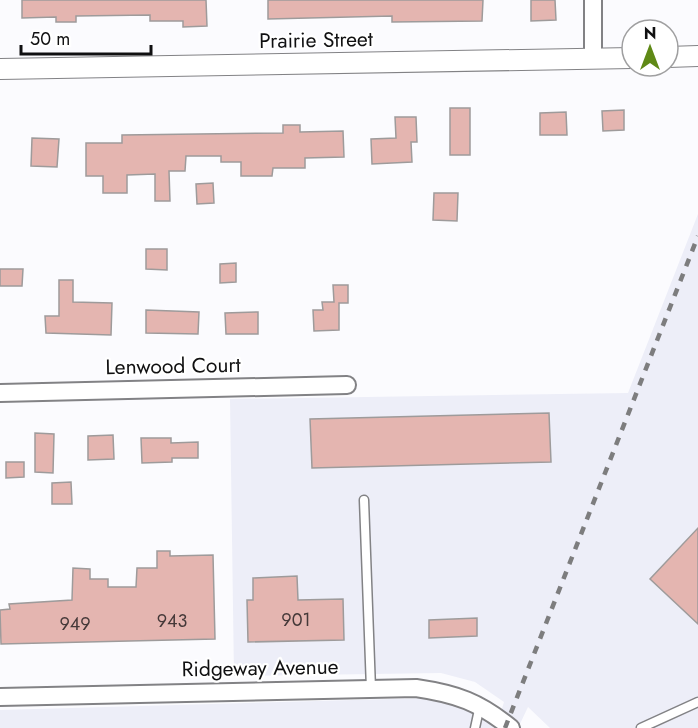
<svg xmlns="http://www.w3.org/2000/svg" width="698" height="728" font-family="Jost,sans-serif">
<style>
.built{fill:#edeef8}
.building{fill:#e4b5b0;stroke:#9e9b9b;stroke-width:1.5}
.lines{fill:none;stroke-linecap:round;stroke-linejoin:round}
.service-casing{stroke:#828285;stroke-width:11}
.minor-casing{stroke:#828285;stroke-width:20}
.tertiary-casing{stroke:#828285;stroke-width:22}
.service{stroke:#fff;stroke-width:8}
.minor{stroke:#fff;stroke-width:16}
.tertiary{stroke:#fff;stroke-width:20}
.rail{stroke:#7d7d7e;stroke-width:4.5;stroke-dasharray:8 8;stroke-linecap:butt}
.labels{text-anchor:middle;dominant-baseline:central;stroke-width:4.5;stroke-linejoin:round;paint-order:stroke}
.number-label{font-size:18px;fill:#453939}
.street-label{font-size:21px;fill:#101011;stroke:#fff}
</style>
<rect width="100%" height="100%" fill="#fbfbfe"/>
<g class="built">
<path d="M698,214V728H550L528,707L518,728H496L504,702L475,682L441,673L234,676L230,399L628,393Z"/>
<path d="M426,698L474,708L494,728H0V710Z"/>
</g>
<g class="building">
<path d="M22,0H206L207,26L183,27V21H150V15L76,16V22H56V17L22,18Z"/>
<path d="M268,0H483L482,21L392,22V16L268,19Z"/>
<path d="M531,0H555L556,20L531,21Z"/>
<rect x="450" y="108" width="20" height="47"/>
<path d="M624,110V130L603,131L602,111Z"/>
<path d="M566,112L567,135H540V113Z"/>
<path d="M395,117H416L417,142H411L412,162L372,164L371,139L396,138Z"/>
<path d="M283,125H300V132L343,131L344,157L305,158V168H273L272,176H241V162H221V156H186L185,171H169L170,201H155V174L127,175V193H103V176H86V143H122V135L283,133Z"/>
<path d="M32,138L59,139L57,167L31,166Z"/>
<path d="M213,183L214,203L197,204L196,184Z"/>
<path d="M434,193H458L457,221L433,220Z"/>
<path d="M146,249H167V270L146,269Z"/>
<path d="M236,263V282L220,283V264Z"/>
<path d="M0,269H23L22,286H0Z"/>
<path d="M59,280H73V302L112,303L111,335L46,333L45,316H59Z"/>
<path d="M333,285H348V303H339V330L314,331L313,310H323L322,302H334Z"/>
<path d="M146,310L199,312L198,334L146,333Z"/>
<path d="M258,312V334H226L225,313Z"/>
<path d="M549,413L551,462L312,468L310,419Z"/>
<path d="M35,433L54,434L53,473L35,472Z"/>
<path d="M113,435L114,459L88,460V436Z"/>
<path d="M141,438H171V443L198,442V458H172V462L142,463Z"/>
<path d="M6,462H24V477L6,478Z"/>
<path d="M71,482L72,504H52V483Z"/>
<path d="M698,528V624L650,579Z"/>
<path d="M157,551H170V556L213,555L215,639L1,644L0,610L10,609L9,604L72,600L73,568L90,569V579H108V587H136L137,568H157Z"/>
<path d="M297,576L298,600L343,599L344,640L248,642L247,600H253V578Z"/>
<path d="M477,618V636L429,638V620Z"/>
</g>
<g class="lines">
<g class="service-casing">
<g id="service">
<path d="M364,500L371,689"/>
<path d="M475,728L480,705"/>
<path d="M641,728L698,702"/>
</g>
</g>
<g class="minor-casing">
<g id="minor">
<path d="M593,0V59"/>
<path d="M0,393L347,385"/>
<path d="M0,697L416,688C457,694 479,702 511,728"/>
</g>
</g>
<g class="tertiary-casing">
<g id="tertiary">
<path d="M668,57L698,56"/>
<path d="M0,69L632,58"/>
</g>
</g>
<use href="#service" class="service"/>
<use href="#minor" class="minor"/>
<use href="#tertiary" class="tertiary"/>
<path class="rail" d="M505,728L698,236"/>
</g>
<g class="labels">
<g class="number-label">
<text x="296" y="620">901</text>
<text x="172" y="621">943</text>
<text x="75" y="624">949</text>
</g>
<g class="street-label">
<text transform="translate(316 40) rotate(-1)">Prairie Street</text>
<text transform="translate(173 366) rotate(-1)">Lenwood Court</text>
<text transform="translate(260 668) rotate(-1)">Ridgeway Avenue</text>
</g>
</g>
<g transform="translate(650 48)"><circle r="28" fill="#ffffff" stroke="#9f9fa0" stroke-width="1.5"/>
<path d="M0-4.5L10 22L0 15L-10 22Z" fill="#5f8916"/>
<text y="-9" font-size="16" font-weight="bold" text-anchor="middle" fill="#101011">N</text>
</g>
<path d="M21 45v9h130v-9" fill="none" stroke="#101011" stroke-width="3"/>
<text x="30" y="45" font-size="18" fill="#101011" stroke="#ffffff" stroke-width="4.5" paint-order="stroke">50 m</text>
</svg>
